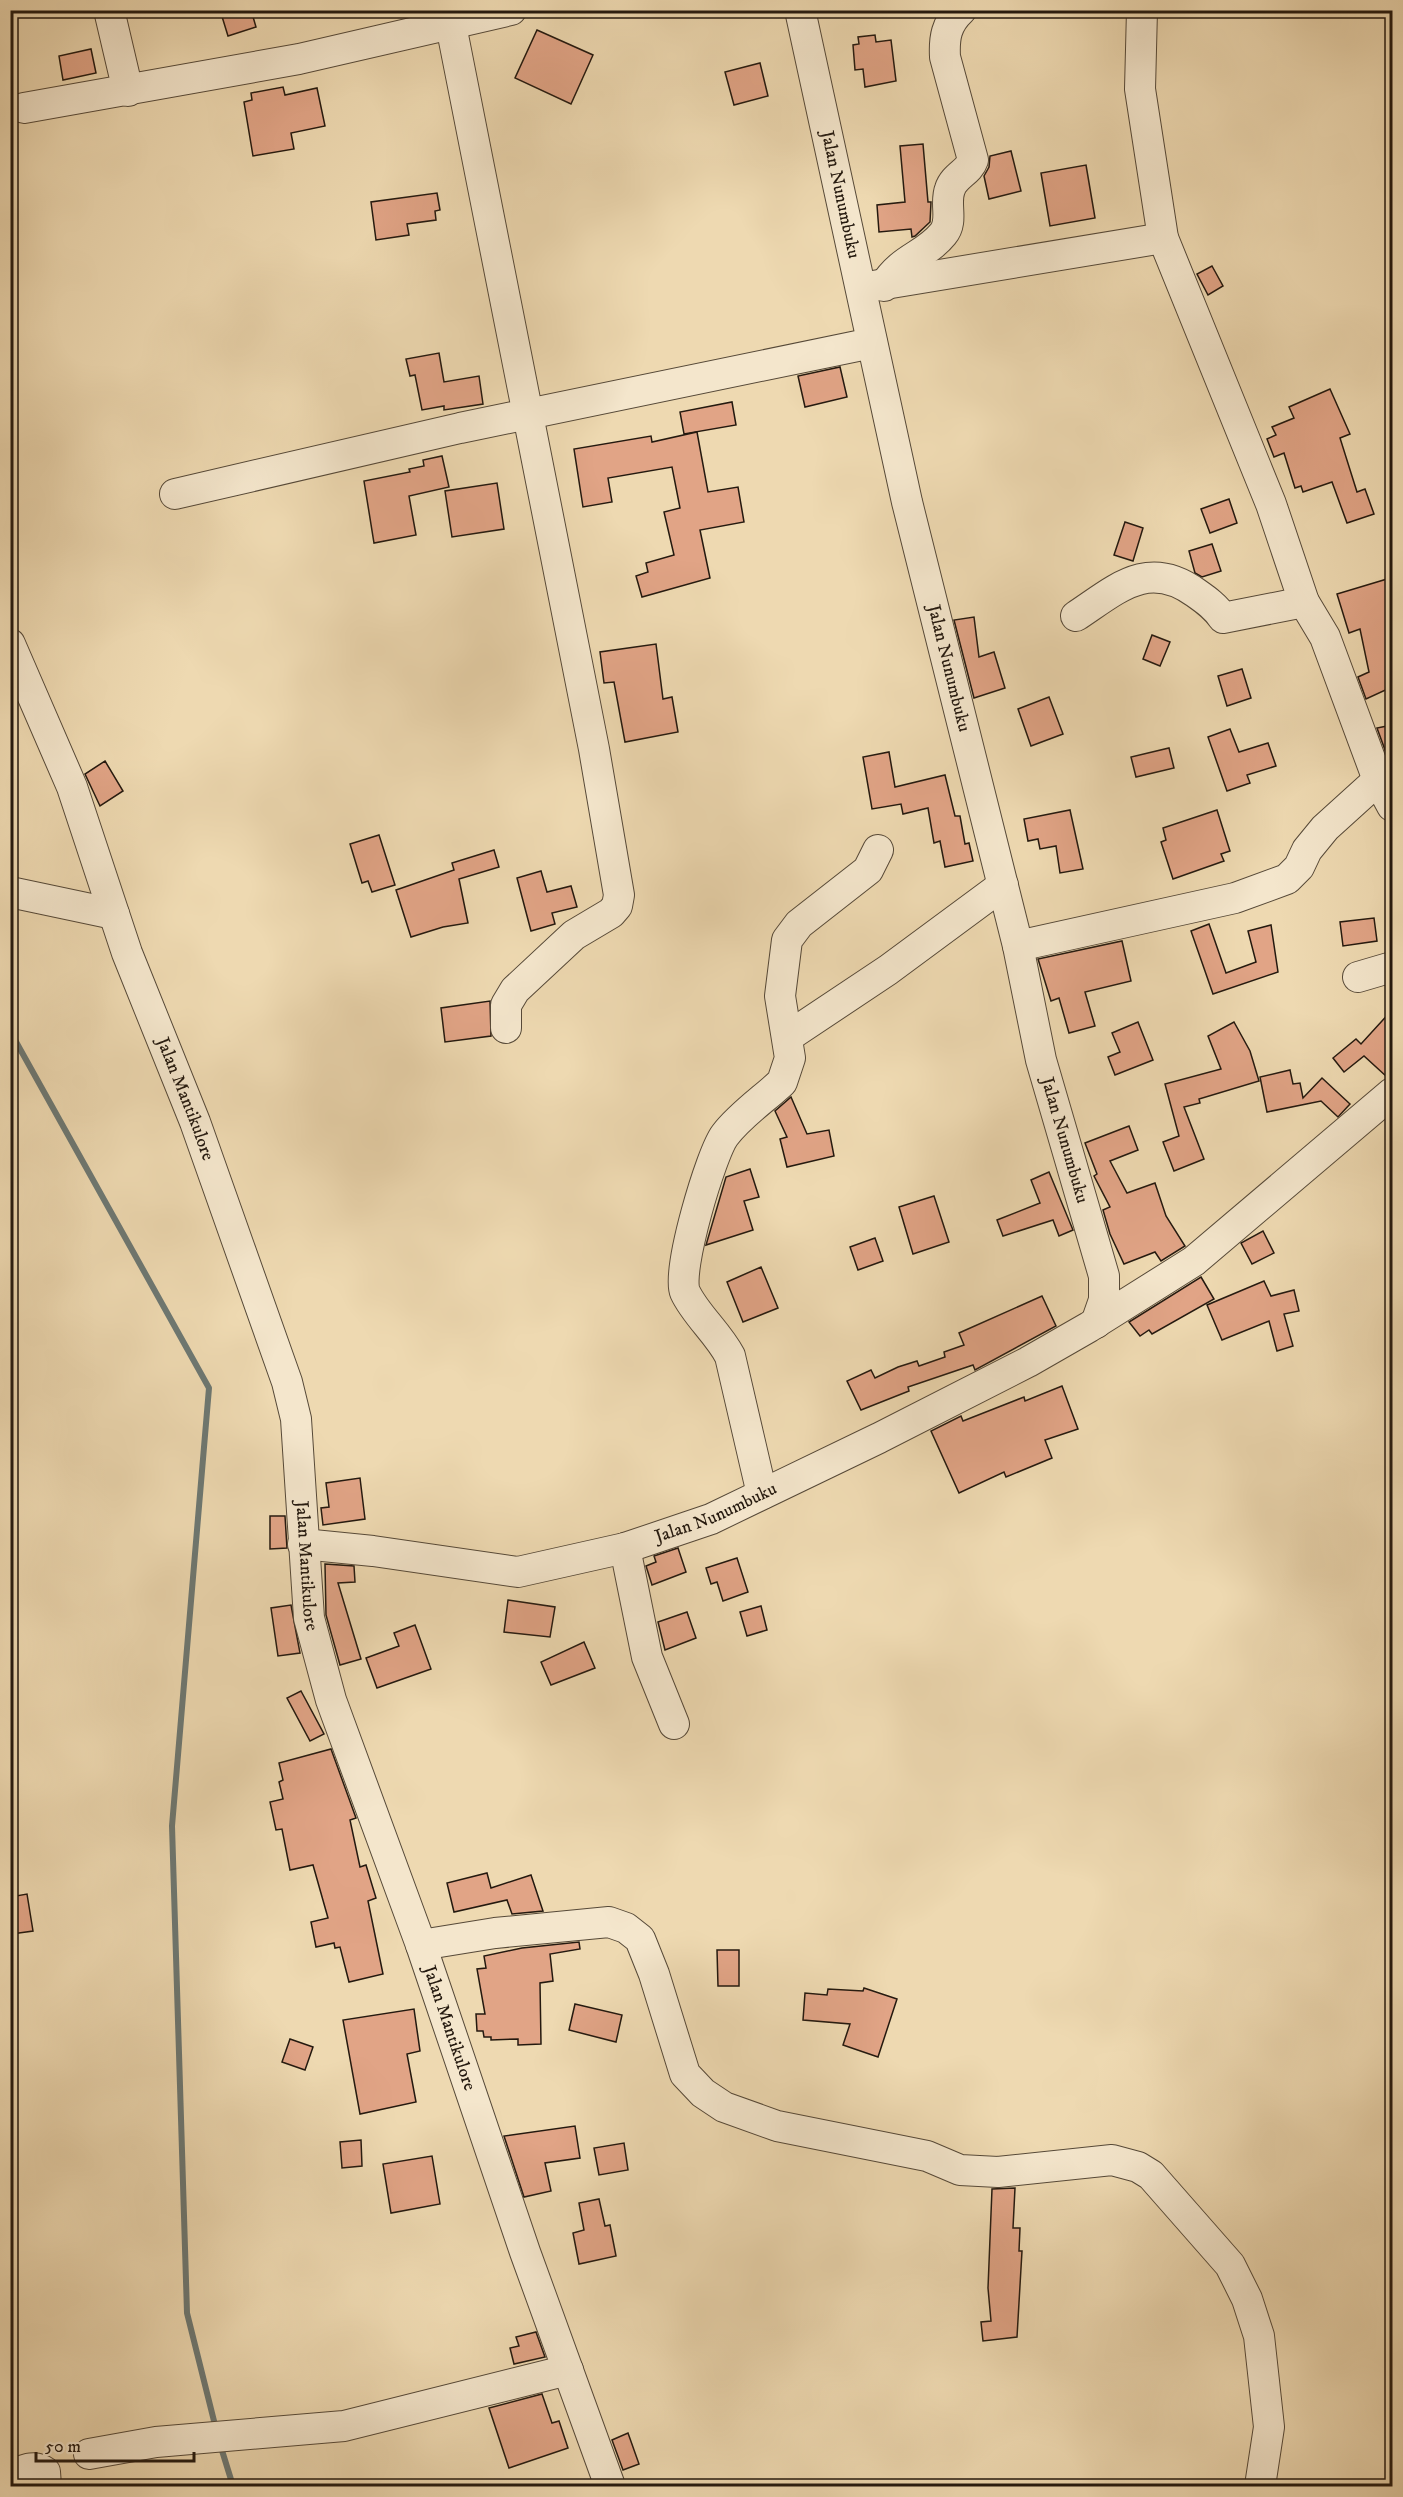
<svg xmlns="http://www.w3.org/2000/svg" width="1403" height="2497" font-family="'IM FELL DW Pica',serif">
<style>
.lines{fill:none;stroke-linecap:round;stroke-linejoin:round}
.stream{stroke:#6d7873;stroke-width:6}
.building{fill:#e1a486;stroke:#24190f;stroke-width:1.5}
.minor-casing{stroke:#564938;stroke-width:32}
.minor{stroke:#f4e6cc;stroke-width:30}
.labels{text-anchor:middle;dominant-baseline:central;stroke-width:5;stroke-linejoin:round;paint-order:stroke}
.street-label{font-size:18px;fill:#24190f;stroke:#f4e6cc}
</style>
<rect width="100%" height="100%" fill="#eed9b1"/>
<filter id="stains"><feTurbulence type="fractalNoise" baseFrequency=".00333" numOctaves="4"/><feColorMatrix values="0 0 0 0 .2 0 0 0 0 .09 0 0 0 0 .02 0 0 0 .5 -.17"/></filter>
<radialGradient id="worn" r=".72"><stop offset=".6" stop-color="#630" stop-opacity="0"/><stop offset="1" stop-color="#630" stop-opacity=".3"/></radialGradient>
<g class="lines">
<g class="stream">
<path d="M10,1031L209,1388L172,1826L187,2313L216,2429"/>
<path d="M220,2444L233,2486"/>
</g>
</g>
<g class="building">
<path d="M220,10H251L256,27L228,36Z"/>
<path d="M537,30L593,55L571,104L515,78Z"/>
<path d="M875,35L876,42L891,40L896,81L865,87L863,69L855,70L853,45L859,44L858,37Z"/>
<path d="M91,49L96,73L63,80L59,56Z"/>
<path d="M760,63L768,96L734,105L725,72Z"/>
<path d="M283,87L285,95L317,88L325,126L291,133L294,149L253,156L244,102L252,100L251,93Z"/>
<path d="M923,144L928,202H931L930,222L915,236L912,237L911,229L879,232L877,205L905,202L900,146Z"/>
<path d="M1011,151L1021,191L989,199L984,176L989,167L990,156Z"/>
<path d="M1086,165L1095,218L1050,226L1041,173Z"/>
<path d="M437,193L440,210L435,211L436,220L407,224L409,235L376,240L371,202Z"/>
<path d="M1212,266L1223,286L1208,295L1197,274Z"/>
<path d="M439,353L444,382L479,376L483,404L444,410V406L422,410L415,375L410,376L406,359Z"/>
<path d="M840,367L847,397L805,407L798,376Z"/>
<path d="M1330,389L1350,434L1340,438L1357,492L1365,489L1374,514L1347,523L1332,482L1303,492L1301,486L1295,488L1284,453L1274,457L1267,439L1276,435L1272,427L1294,418L1289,407Z"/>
<path d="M732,402L736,425L684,434L680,412Z"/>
<path d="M697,432L708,492L738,487L744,522L700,530L710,578L642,597L636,576L648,572L646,563L674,555L664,512L680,508L672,467L608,478L612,502L583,507L574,449L651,436L652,442Z"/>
<path d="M442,456L449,487L409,496L416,535L374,543L364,481L410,472L409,469L424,466L423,460Z"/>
<path d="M497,483L504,529L452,537L445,491Z"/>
<path d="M1229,499L1237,523L1210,533L1201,509Z"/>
<path d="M1125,522L1143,528L1133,561L1114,555Z"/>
<path d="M1212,544L1221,571L1202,577L1195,573L1189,551Z"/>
<path d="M1387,579L1392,596V687L1366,699L1358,677L1369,672L1360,629L1349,633L1337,594Z"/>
<path d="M974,617L979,657L994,652L1005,688L974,698L954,620Z"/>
<path d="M1152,635L1170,642L1160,666L1143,659Z"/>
<path d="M656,644L663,699L672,697L678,732L625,742L614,682L604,683L600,652Z"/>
<path d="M1242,669L1251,698L1227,706L1218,676Z"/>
<path d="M1049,697L1063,734L1031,746L1018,709Z"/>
<path d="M1392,725V769L1377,728Z"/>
<path d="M1230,729L1239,752L1268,743L1276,766L1247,775L1250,783L1227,791L1208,737Z"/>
<path d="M1169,748L1174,768L1136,777L1131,757Z"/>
<path d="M889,752L895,787L945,775L955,816H960L965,844L969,843L973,861L945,867L940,841L934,843L928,808L903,814L901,804L872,809L863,757Z"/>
<path d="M105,761L123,791L100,806L85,774Z"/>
<path d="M1070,810L1083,869L1060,873L1056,846L1040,849L1038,839L1028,841L1024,819Z"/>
<path d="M1217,810L1230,851L1221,854L1224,861L1173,879L1161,842L1166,840L1163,828Z"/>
<path d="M379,835L395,885L372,892L368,881L362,883L350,844Z"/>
<path d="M494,850L499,867L459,879L468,923L443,927L411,937L396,890L454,870L452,863Z"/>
<path d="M541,871L547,892L571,886L577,907L552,913L555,924L531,931L517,878Z"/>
<path d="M1374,918L1377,941L1343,946L1340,922Z"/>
<path d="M1209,924L1226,973L1256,962L1248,931L1271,925L1278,972L1213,994L1191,931Z"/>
<path d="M1122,941L1131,981L1085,992L1095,1026L1069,1033L1059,998L1051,1001L1038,959Z"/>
<path d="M490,1001L491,1036L445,1042L441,1008Z"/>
<path d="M1392,1010V1076L1387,1077L1364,1056L1344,1072L1333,1058L1356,1039L1361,1044Z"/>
<path d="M1138,1022L1153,1060L1115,1075L1108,1057L1120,1052L1112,1033Z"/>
<path d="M1234,1022L1250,1051L1259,1081L1199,1099L1200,1103L1184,1107L1204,1159L1174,1171L1163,1142L1179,1136L1165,1084L1221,1069L1208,1036Z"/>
<path d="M1290,1070L1293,1084L1300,1083L1303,1098L1322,1078L1350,1104L1338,1117L1321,1101L1267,1112L1260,1077Z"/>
<path d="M791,1097L807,1134L829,1130L834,1156L787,1167L780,1139L787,1137L775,1111Z"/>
<path d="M1129,1126L1138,1150L1110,1161L1127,1193L1155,1183L1166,1216L1185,1246L1161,1261L1155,1252L1124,1264L1110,1234L1103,1210L1110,1207L1094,1176L1097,1174L1085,1143Z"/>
<path d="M750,1169L759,1197L744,1201L753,1230L706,1245L726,1177Z"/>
<path d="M1049,1172L1073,1230L1059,1236L1053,1220L1003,1236L997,1220L1040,1203L1031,1180Z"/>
<path d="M934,1196L949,1242L913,1254L899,1207Z"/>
<path d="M1263,1231L1274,1253L1252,1264L1241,1243Z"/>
<path d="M875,1238L883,1261L858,1270L850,1247Z"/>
<path d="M761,1267L778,1308L743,1322L727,1282Z"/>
<path d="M1201,1277L1214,1299L1152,1334L1149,1330L1140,1336L1129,1322Z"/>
<path d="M1264,1281L1271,1296L1294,1290L1299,1311L1284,1314L1293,1346L1277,1351L1269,1321L1222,1340L1207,1305Z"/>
<path d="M1042,1296L1056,1326L975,1370L973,1365L908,1387L909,1391L861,1410L847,1381L871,1370L875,1378L898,1367L917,1361L919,1366L945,1357L944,1352L964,1345L959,1333Z"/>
<path d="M1062,1386L1078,1429L1045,1440L1052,1458L1006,1477L1004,1472L959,1493L931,1431L961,1416L963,1421L1024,1397L1025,1401Z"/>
<path d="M360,1478L365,1519L323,1525L321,1508L329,1507L326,1483Z"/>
<path d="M270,1516H285L287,1548L270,1549Z"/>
<path d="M678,1548L686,1572L652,1585L646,1566L656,1562L654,1556Z"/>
<path d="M737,1558L748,1592L723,1601L717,1582L711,1584L706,1568Z"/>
<path d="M325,1564L354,1566L355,1582L338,1583L361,1659L340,1665L326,1615Z"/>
<path d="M508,1600L555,1607L550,1637L504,1632Z"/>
<path d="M291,1605L300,1653L278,1656L271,1608Z"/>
<path d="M761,1606L767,1630L747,1636L740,1612Z"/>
<path d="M687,1612L696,1638L665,1650L658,1622Z"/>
<path d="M415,1625L431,1669L377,1688L366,1658L399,1646L394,1633Z"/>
<path d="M584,1642L595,1668L551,1685L541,1662Z"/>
<path d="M301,1691L324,1734L310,1741L287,1698Z"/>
<path d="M331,1749L356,1818L350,1820L360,1867L366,1865L376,1898L368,1901L383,1974L349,1982L340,1947L335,1948L334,1943L316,1947L311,1922L328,1918L313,1865L290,1870L282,1829L276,1830L270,1802L283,1799L279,1782L283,1780L279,1763Z"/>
<path d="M487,1873L491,1888L531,1875L543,1911L512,1914L507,1900L454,1912L447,1883Z"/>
<path d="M27,1894L33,1931L12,1934L10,1897Z"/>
<path d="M579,1942L580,1949L550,1954L553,1981L540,1983L541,2044L518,2045V2039L491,2040V2037H484L483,2031H477L476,2014H485L477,1969L486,1968L484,1956L522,1948Z"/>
<path d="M717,1950H739V1986H718Z"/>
<path d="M864,1988L897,1999L878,2057L843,2045L850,2024L803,2020L805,1993L827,1995L828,1989L863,1991Z"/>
<path d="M575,2004L622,2015L616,2042L569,2030Z"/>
<path d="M414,2009L420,2051L407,2054L416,2102L360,2114L343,2020Z"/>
<path d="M290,2039L313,2047L305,2070L282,2062Z"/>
<path d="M575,2126L580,2158L545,2163L551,2191L524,2197L504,2136Z"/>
<path d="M361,2140L362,2166L342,2168L340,2142Z"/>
<path d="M624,2143L628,2170L599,2175L594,2148Z"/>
<path d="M432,2156L440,2204L391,2213L383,2164Z"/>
<path d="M1015,2188L1013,2228H1020L1019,2251H1022L1017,2337L983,2341L981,2322L991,2321L988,2288L992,2189Z"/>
<path d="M599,2199L605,2226L610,2225L616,2256L579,2264L573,2233L584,2230L579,2203Z"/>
<path d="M536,2332L545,2357L514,2364L510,2348L519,2346L516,2337Z"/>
<path d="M542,2394L552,2423L559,2421L568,2448L509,2468L489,2408Z"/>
<path d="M628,2433L639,2464L623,2470L612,2440Z"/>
</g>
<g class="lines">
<g class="minor-casing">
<g id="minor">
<path d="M109,10L128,91"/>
<path d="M448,10L594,749L619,895L617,906L611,913L574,935L515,990L506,1005V1028"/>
<path id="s1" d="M800,10L907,502L1018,946L1041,1060L1104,1276V1300L1096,1323"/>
<path d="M1142,10L1140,89L1163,238L1271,504L1304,602L1325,637L1378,780L1392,806"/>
<path d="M24,108L299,59L511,10"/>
<path d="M873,286L1163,238"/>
<path d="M884,286C902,257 924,257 943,234C954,221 944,204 950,189C954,176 969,172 973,160L945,57C944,38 946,24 961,10"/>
<path d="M175,494L460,428L872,343"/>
<path d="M1076,616C1117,589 1148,558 1196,593C1206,600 1216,607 1223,618L1304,602"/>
<path id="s2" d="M10,644L72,787L127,953L195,1122L287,1382L296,1419L309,1618L331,1700L421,1945L525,2252L610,2486"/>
<path d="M10,892L114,914"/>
<path d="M1018,946L1235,898L1287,879L1299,867L1307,850L1325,828L1378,780"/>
<path d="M1358,977L1392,967"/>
<path d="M789,1036L888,970L1003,885"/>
<path d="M762,1494L730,1356C718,1333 695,1314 685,1292C676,1272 711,1153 725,1135C740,1115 764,1099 782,1082L790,1058L780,996L787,940L799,924L868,870L878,850"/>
<path id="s3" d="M303,1544L373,1551L518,1572L625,1548L711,1519L879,1438L1028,1362L1089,1327L1194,1261L1392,1093"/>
<path d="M625,1548L647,1657L674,1724"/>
<path d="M421,1945L495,1933L609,1922L626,1928L640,1939L654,1974L685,2074L703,2093L724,2107L777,2126L927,2156L960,2170L998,2172L1112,2160L1138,2167L1151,2175L1230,2265L1247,2299L1259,2336L1269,2427L1260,2486"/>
<path d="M89,2454L156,2442L344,2426L568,2370"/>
<path d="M10,2475C22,2471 34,2464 45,2472L46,2486"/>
</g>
</g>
<use href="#minor" class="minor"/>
</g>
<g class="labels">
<g class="street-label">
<text stroke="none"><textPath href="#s1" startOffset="189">Jalan Nunumbuku</textPath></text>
<text stroke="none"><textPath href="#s1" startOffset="675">Jalan Nunumbuku</textPath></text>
<text stroke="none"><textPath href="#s2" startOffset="488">Jalan Mantikulore</textPath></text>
<text stroke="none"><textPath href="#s1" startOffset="1161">Jalan Nunumbuku</textPath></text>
<text stroke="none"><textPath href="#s3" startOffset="424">Jalan Nunumbuku</textPath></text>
<text stroke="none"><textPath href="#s2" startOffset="974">Jalan Mantikulore</textPath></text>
<text stroke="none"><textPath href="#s2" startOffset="1460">Jalan Mantikulore</textPath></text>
</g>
</g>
<rect width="1403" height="2497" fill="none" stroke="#eed9b1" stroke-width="36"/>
<rect x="12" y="12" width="1379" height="2473" fill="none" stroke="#24190f" stroke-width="3"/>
<rect x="18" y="18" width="1367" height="2461" fill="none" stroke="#24190f" stroke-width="1.5"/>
<path d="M36 2452v9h158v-9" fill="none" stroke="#24190f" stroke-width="3"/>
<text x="45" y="2452" font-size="18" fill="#24190f" stroke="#f4e6cc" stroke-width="4.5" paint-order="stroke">50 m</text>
<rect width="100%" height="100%" filter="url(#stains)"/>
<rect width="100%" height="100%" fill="url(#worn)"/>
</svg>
